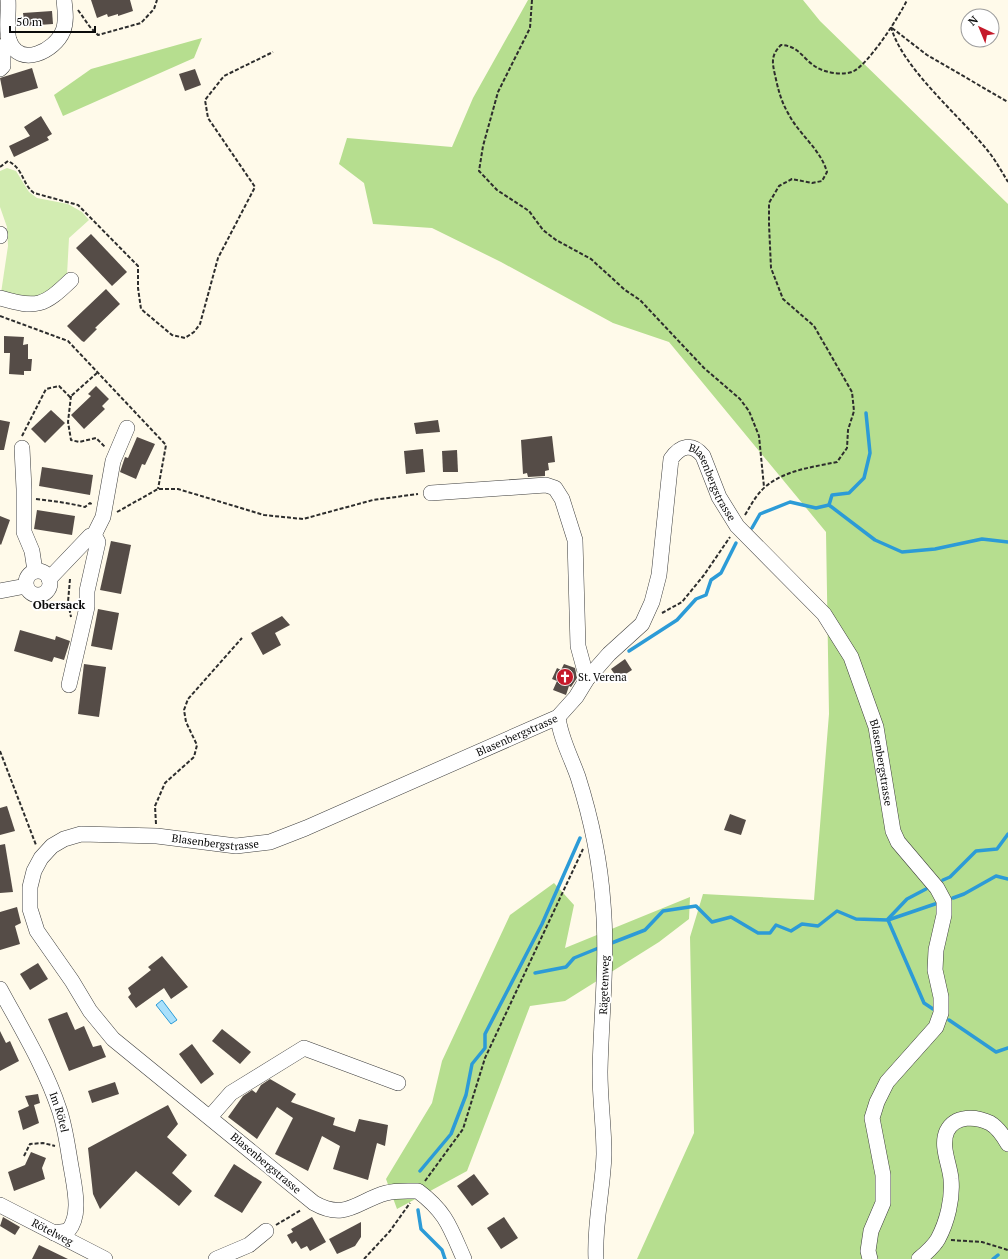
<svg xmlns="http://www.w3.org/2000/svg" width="1008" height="1259" font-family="'PT Serif',serif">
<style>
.green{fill:#d2ecb1}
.forest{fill:#b6de8f}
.water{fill:#aae0fb;stroke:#2c9bd7}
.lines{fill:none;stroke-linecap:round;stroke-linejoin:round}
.stream{stroke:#2c9bd7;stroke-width:3.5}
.building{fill:#554c47}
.minor-casing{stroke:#3e3e3e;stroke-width:16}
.path{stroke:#2d2d2d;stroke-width:2;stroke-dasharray:4 2;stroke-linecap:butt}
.minor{stroke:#fff;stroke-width:15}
.labels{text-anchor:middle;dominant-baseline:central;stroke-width:4;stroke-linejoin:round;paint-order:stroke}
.street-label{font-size:11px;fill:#0b0b0b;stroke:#fff}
.poi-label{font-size:11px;fill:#0b0b0b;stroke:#fff;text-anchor:start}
.neighbourhood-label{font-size:12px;font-weight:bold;fill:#0b0b0b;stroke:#fff}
</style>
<rect width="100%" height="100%" fill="#fffaea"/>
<path class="green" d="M7,168L16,171L29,192L37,198L68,204L82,212L89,220L69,238L67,275L41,298L1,293L8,246L7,227L0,207V171Z"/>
<g class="forest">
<path d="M528,0H803L820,21L1008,204V1259H637L694,1133L690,937L703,894L814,900L829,714L826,532L669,342L613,323L501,262L432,228L373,224L364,183L339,164L347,138L452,147L473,98Z"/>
<path d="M202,38L194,58L63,116L54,95L91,69Z"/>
<path d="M554,883L574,905L565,948L690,897L689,919L659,942L565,1001L530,1006L467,1171L397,1209L386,1179L432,1103L442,1061L510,915Z"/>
</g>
<path class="water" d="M162,1000L177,1020L171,1024L156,1005Z"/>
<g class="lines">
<g class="stream">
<path d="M829,505L832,495L849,493L864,478L870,453L866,413"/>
<path d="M752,528L760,514L790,502L816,508L829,505L875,540L902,552L935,549L982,539L1008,542"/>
<path d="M629,651L677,620L696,599L706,595L711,580L721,573L736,543"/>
<path d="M943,880L950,877L976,851L997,849L1008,834"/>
<path d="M953,898L964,894L996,876L1008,879"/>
<path d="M888,919L907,899L926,889"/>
<path d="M888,920L924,1003L933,1009"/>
<path d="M609,944L645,930L663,911L696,906L712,922L731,917L758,933H770L776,925L791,931L802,924L818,926L837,911L856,919L888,920L935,904"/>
<path d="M535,973L566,967L574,958L601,947"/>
<path d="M949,1020L996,1052L1008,1048"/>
<path d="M420,1171L451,1134L466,1095L472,1064L485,1048V1034L542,924L580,838"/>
<path d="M418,1210L421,1229L442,1250L445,1259"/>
<path d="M993,1259L998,1255"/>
</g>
</g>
<g class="building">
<path d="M91,0H130L133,11L118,16V14L108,17L107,14L97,18Z"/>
<path d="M52,11L53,24L25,26L23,13Z"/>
<path d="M32,68L38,88L4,98L0,78Z"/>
<path d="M195,69L201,85L185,91L179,74Z"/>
<path d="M41,116L52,134L47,137L49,140L14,157L9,146L30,136L24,127Z"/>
<path d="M91,234L127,272L112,286L76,248Z"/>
<path d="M106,289L120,304L95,328L97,329L84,342L82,341L67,326Z"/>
<path d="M4,336L24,337L23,345L28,344V359H32L31,371H24V375L9,374L10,353H4Z"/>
<path d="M96,386L109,399L102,406L105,409L84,429L71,415L91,396L88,394Z"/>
<path d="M51,410L65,423L45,443L31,429Z"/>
<path d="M0,420L10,422L4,450H0Z"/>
<path d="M438,420L440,432L416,434L414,423Z"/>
<path d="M552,436L555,462L548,463L549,470L545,471V476L528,477L527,473L523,474L521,440Z"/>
<path d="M137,437L155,444L145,465L142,464L136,479L120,472L125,457L128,458Z"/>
<path d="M423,449L425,472L406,474L404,451Z"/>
<path d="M457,450L458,472H443L442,451Z"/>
<path d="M42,467L93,475L90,495L39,486Z"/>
<path d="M37,510L75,516L72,535L34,529Z"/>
<path d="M0,516L10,520L1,545L0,544Z"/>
<path d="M111,541L131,545L121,594L100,590Z"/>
<path d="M98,609L119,613L112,650L91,646Z"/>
<path d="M282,616L290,625L275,633L281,645L263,655L251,633Z"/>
<path d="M20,630L55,640L56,636L70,641L64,660L54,657L52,662L14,651Z"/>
<path d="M625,659L632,670L618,679L611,669Z"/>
<path d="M84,664L106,667L99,717L78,714Z"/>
<path d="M564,664L575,668L577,678L571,687L569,686L566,695L553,690L557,681L552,679L557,668L561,670Z"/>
<path d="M7,806L15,831L0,835V808Z"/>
<path d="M730,814L746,820L741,835L724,830Z"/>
<path d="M5,844L13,892L0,893V845Z"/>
<path d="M17,907L21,923L15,926L20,944L0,950V912Z"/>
<path d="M162,956L188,987L171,999L164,988L136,1008L128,997L131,994L128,988L151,970L148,967Z"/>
<path d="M38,963L48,979L30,990L20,974Z"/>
<path d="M67,1012L75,1030L84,1026L93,1047L101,1045L106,1057L69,1071L48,1019Z"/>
<path d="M222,1029L251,1052L240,1064L212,1041Z"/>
<path d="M0,1031L6,1043L10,1041L19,1061L0,1071Z"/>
<path d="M192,1044L214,1074L201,1084L179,1054Z"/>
<path d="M270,1079L296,1094L291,1102L335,1118L333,1125L355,1132L359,1119L388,1125L385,1146L377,1143L368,1180L333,1169L340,1146L322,1136L308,1171L275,1154L293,1118L277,1107L257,1139L228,1117L243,1096L252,1090L256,1093L261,1085Z"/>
<path d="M115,1082L119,1094L92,1103L88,1091Z"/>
<path d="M38,1094L40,1103L34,1105L39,1123L23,1130L18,1111L29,1106L25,1096Z"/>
<path d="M168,1105L178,1124L167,1137L187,1155L172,1173L192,1191L179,1206L136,1171L100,1209L93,1194L88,1148Z"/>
<path d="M31,1152L46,1158L42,1168L45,1179L14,1191L8,1172L25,1165Z"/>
<path d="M234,1164L262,1182L242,1213L214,1196Z"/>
<path d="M474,1174L489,1194L472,1206L457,1186Z"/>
<path d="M3,1217L20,1227L15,1235L0,1226Z"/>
<path d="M312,1217L326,1242L310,1251L307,1246L301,1249L296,1241L292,1244L287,1235L293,1232L291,1229Z"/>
<path d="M504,1217L518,1238L501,1249L487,1228Z"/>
<path d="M361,1222V1237L355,1246L337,1254L329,1239Z"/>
<path d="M39,1245L68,1259H32Z"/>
</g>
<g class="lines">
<g class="minor-casing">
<g id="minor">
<path d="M8,0C9,10 6,31 9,40C19,69 55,51 63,31C67,21 65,10 64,0"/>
<path d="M0,69L3,66V49L9,40"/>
<path d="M0,234V236"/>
<path d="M0,298C37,309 44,306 71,280"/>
<path d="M22,448L24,489V532L32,551L35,571"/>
<path d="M431,493L546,485L555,488L562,499L575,540L578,646L587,679"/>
<path d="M94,535L103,517L113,461L127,428"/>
<circle cx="38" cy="583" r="12"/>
<path d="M49,579L90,536L94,535"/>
<path d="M0,591L26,586"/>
<path d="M69,685L87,607V591L98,542L94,535"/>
<path d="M558,717C560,737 571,757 578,777C591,818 600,860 603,903C608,960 601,1016 600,1072C600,1100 604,1127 604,1154C603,1189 594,1224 596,1259"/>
<path id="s1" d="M0,989C21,1028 45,1067 59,1109C66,1129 68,1151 72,1172C75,1190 81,1216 68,1231L54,1233"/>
<path d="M210,1117L231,1093L304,1048L398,1083"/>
<path id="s2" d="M0,1205L105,1259"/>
<path d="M216,1259L249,1245L266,1231"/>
<path id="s3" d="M464,1259C450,1227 446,1212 418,1191C408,1191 396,1190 386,1193C357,1201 346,1221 314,1203L113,1039L90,1011L72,981L37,931L30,909V887L34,871L41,858L52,846L64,839L81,834L157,836L236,846L270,842L306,828L558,717L576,697L587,679L609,654L642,624L652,602L659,575L671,459C680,446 692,442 703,456L719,497L737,526L824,614L851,657L876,727L893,831L898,842L937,888L944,901V915L936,950L935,970L941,997V1013L936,1027L887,1082L877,1102L872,1118L883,1175V1203L871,1231L868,1251L870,1259"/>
<path d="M919,1259C925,1254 934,1246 938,1239C947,1222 953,1199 951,1179C950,1165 940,1146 947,1131C955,1115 976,1116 990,1123C997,1127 1004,1137 1008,1144"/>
</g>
</g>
<g class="path">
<path d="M532,0L530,28L498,92L483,146L479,171L497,190L529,211L543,230L556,240L591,259L625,290L640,300L704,368L740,399L749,411L759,436L764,487"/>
<path d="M78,10L90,27L98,35L141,23L154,9L157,0"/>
<path d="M891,27C902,68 961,117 988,151C996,161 1002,172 1008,182"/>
<path d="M892,28L927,55L1008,102"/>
<path d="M0,167L8,161C24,169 22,184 34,193L78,205L138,266V288L141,309L172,335L185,338L194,332L200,324L218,258L255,187L208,118L205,100L224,76L273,52"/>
<path d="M0,316L68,341L166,445L158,489"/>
<path d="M71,396L68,422L71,440L79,442L96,438L105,447"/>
<path d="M22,436L46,389L59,386L70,397L97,373"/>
<path d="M36,499C53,501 69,503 85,507L90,503L93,505"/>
<path d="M117,512L158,489H178L264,515L303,519L373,500L418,494"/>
<path d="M745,515C751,505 756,495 765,487C785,470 813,467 837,462L847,448L848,430L854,411L852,392L814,326L783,299L771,268L769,224V203L779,186L792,179L812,183L822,181L827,172C820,148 799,135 788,113C781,101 778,89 775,75C772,62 771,55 781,45C799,46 802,58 816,67C825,73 845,76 854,71C870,62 899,17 907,0"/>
<path d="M70,579L68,602L71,617"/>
<path d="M662,613L682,602L704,575L730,537"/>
<path d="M0,751L36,845"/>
<path d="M156,824L155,806L165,783L194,757L197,745L186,722L184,710L188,699L242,638"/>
<path d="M24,1156L30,1144L43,1143L55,1146"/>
<path d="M425,1181L463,1129L485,1058L583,849"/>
<path d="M276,1225L301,1210"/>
<path d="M951,1240L982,1242L1008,1250"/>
<path d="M364,1259L390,1231L410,1203"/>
</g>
<use href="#minor" class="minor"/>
</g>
<defs>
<g id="church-disc" transform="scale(0.9)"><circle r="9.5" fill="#c51a2a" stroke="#fff"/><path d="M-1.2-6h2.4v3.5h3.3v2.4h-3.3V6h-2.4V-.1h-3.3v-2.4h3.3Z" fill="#fff"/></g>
</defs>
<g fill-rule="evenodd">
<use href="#church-disc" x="565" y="677"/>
</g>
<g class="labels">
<g class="street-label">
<text stroke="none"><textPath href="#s3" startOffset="1573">Blasenbergstrasse</textPath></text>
<text stroke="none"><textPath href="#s3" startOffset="1167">Blasenbergstrasse</textPath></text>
<text stroke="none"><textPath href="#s3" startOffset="1909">Blasenbergstrasse</textPath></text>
<text stroke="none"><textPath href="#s3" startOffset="843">Blasenbergstrasse</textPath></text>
<text transform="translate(604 985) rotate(-88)">Rägetenweg</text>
<text stroke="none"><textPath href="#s1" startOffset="137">Im Rötel</textPath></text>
<text transform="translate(266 1163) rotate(40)">Blasenbergstrasse</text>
<text stroke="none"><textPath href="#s2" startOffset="59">Rötelweg</textPath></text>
</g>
<g class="poi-label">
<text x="578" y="677">St. Verena</text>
</g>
<g class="neighbourhood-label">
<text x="59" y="604">Obersack</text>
</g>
</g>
<g transform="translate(980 28) rotate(316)"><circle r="19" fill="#ffffff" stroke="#9d9d9d"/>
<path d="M0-3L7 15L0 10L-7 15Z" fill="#c51a2a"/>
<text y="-6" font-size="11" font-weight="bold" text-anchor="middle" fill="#0b0b0b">N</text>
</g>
<path d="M10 26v6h85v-6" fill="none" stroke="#0b0b0b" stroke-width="2"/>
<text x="16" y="26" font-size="12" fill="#0b0b0b" stroke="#ffffff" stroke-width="3" paint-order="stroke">50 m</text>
</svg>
